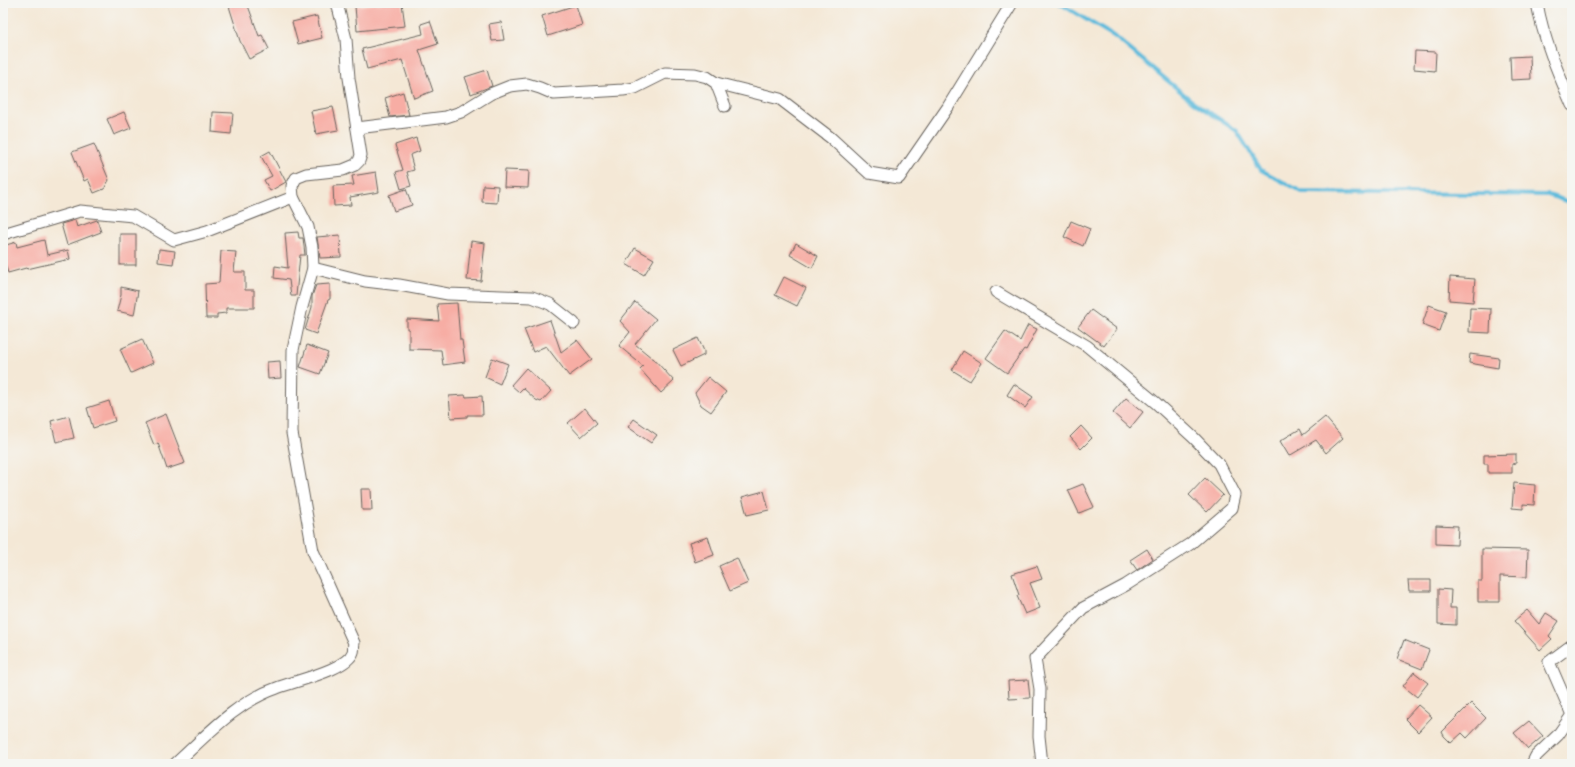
<svg xmlns="http://www.w3.org/2000/svg" width="1575" height="767" font-family="'Comic Neue',sans-serif">
<style>
.lines{fill:none;stroke-linecap:round;stroke-linejoin:round}
.stream{stroke:#5ebbdc;stroke-width:4}
.building{fill:#f7ada4}
.street-casing{stroke:#68635d;stroke-width:13}
.street{stroke:#fff;stroke-width:11}
</style>
<rect width="100%" height="100%" fill="#f6f6f2"/>
<filter id="ink" filterUnits="userSpaceOnUse"><feTurbulence type="fractalNoise" baseFrequency=".025" numOctaves="2"/><feDisplacementMap in="SourceGraphic" scale="8" xChannelSelector="R" yChannelSelector="G"/><feConvolveMatrix kernelMatrix="1 2 1 2 8 2 1 2 1" color-interpolation-filters="sRGB"/></filter>
<filter id="wash" filterUnits="userSpaceOnUse"><feTurbulence type="fractalNoise" baseFrequency=".012" numOctaves="4" result="noise"/><feDisplacementMap in="SourceGraphic" scale="16" xChannelSelector="R" yChannelSelector="G"/><feGaussianBlur stdDeviation="0.9" result="paint"/><feColorMatrix in="noise" values="0 0 0 0 0 0 0 0 0 0 0 0 0 0 0 0 0 1.4 0 .05"/><feComposite in="paint" operator="in"/></filter>
<g filter="url(#wash)">
<rect width="100%" height="100%" fill="#f4e8d6"/>
<g class="lines">
<path class="stream" d="M1059,3L1115,37L1192,101L1237,131L1261,170L1302,192L1548,195L1572,203"/>
</g>
<g id="blocks">
<g class="building">
<path d="M228,3H247L259,36L262,35L269,49L249,59L240,41Z"/>
<path d="M384,3H402L405,26L357,31L355,6Z"/>
<path d="M576,5L582,25L548,36L542,16Z"/>
<path d="M317,16L322,38L298,44L292,22Z"/>
<path d="M430,21L438,44L419,50L433,91L414,98L402,60L367,69L362,49L423,34L421,24Z"/>
<path d="M501,22L504,40L492,41L489,24Z"/>
<path d="M1415,51L1436,52L1435,71L1414,69Z"/>
<path d="M1530,56L1531,79L1511,80L1510,57Z"/>
<path d="M487,70L492,86L471,94L465,77Z"/>
<path d="M403,92L409,115L390,117L385,98Z"/>
<path d="M333,107L338,130L316,134L311,111Z"/>
<path d="M124,112L131,128L114,135L107,119Z"/>
<path d="M213,112L233,113L231,134L212,132Z"/>
<path d="M416,138L420,151L410,155L414,170L407,172L411,186L401,189L396,172L403,170L395,145Z"/>
<path d="M94,144L109,180L104,189L94,193L88,179L84,181L72,152Z"/>
<path d="M270,151L286,182L270,191L264,180L272,176L261,156Z"/>
<path d="M505,170L529,171L528,188L504,187Z"/>
<path d="M376,172L379,192L350,197L351,205L334,206L333,186L354,185L352,176Z"/>
<path d="M483,185L498,186L497,203L482,202Z"/>
<path d="M406,189L412,205L394,211L389,195Z"/>
<path d="M75,220L77,227L97,220L101,232L67,245L61,224Z"/>
<path d="M1071,221L1090,229L1083,246L1064,237Z"/>
<path d="M298,232L299,238H303L305,255H300L296,296H291L289,280L274,278L275,266L288,268L285,233Z"/>
<rect x="120" y="234" width="16" height="31"/>
<path d="M340,235L341,257L320,258L317,237Z"/>
<path d="M44,240L47,255L68,250L70,259L27,269L26,268L8,273L3,257V246L16,242L17,247Z"/>
<path d="M471,241L485,243L481,281L467,280Z"/>
<path d="M796,243L818,256L812,268L790,255Z"/>
<path d="M635,248L654,259L644,275L626,264Z"/>
<path d="M159,249L175,251L173,264L158,262Z"/>
<path d="M221,251L236,252L234,272H245V290H254V308H226V313L217,314V318H206L205,284L219,283Z"/>
<path d="M784,277L806,288L797,306L775,295Z"/>
<path d="M1450,277L1475,279L1473,302L1449,300Z"/>
<path d="M330,284V299L328,300L316,334L305,330L312,307V296L316,285Z"/>
<path d="M121,287L138,291L134,315L117,311L121,295Z"/>
<path d="M635,302L656,319L635,344L652,358H653L674,381L661,393L640,369L643,366L619,346L630,332L620,321Z"/>
<path d="M457,303L460,340H462L465,362L443,365L441,350L409,349V329H407V319L439,321L437,304Z"/>
<path d="M1429,305L1446,311L1439,331L1422,325Z"/>
<path d="M1470,308L1491,309L1490,333L1469,332Z"/>
<path d="M1091,310L1117,329L1104,346L1078,327Z"/>
<path d="M550,320L561,352L577,340L592,359L569,376L546,346L533,352L524,329Z"/>
<path d="M1028,325L1037,329L1026,350L1024,349L1007,373L986,358L1005,331L1020,341Z"/>
<path d="M698,338L704,351V355L681,366L673,350Z"/>
<path d="M142,339L153,363L131,373L120,349Z"/>
<path d="M307,345L328,353L320,374L300,367Z"/>
<path d="M963,351L982,363L970,381L952,370Z"/>
<path d="M1470,354L1499,358L1498,368L1469,363Z"/>
<path d="M492,358L508,364L500,384L485,377Z"/>
<path d="M280,361L281,378L268,379L267,362Z"/>
<path d="M526,368L551,391L541,402L536,400L523,388L519,392L511,385Z"/>
<path d="M708,377L726,392L711,412L701,405L695,393Z"/>
<path d="M1014,384L1033,397L1025,408L1007,395Z"/>
<path d="M465,395L466,397L482,396L483,415H467V417L451,418L449,396Z"/>
<path d="M1126,398L1143,412L1130,428L1113,413Z"/>
<path d="M109,401L115,421L93,428L87,408Z"/>
<path d="M585,408L597,423L581,437L568,423Z"/>
<path d="M166,414L185,463L167,469L158,443L154,445L145,423Z"/>
<path d="M69,416L74,438L56,442L51,421Z"/>
<path d="M1325,417L1343,438L1326,453L1316,440L1289,456L1280,441L1300,429L1303,435Z"/>
<path d="M634,419L657,435L651,443L628,427Z"/>
<path d="M1081,426L1092,438L1081,449L1070,437Z"/>
<path d="M1516,454V463L1512,464V473H1488V464H1484V455Z"/>
<path d="M1205,478L1223,495L1207,512L1189,495Z"/>
<path d="M1514,483L1535,485L1534,505L1523,504V509L1512,508Z"/>
<path d="M1083,484L1094,507L1079,513L1068,490Z"/>
<path d="M361,489H371L372,510H362Z"/>
<path d="M764,491L769,510L747,515L742,497Z"/>
<path d="M1436,525L1458,526L1457,545L1436,544Z"/>
<path d="M708,537L714,555L695,562L689,543Z"/>
<path d="M1147,549L1153,559L1137,570L1130,560Z"/>
<path d="M1482,549L1528,550L1527,577L1500,576V602H1478V581H1482Z"/>
<path d="M737,558L748,583L730,591L719,566Z"/>
<path d="M1037,566L1042,579L1030,583L1040,608L1025,614L1017,596L1019,595L1012,574Z"/>
<path d="M1408,580H1431V591H1409Z"/>
<path d="M1438,589L1451,590L1450,608H1456V625L1438,624Z"/>
<path d="M1527,610L1539,624L1546,613L1559,621L1549,636L1552,639L1540,650L1514,621Z"/>
<path d="M1404,640L1429,650L1422,669L1397,659Z"/>
<path d="M1414,672L1428,683L1417,697L1403,686Z"/>
<path d="M1028,680L1030,698L1009,699L1008,681Z"/>
<path d="M1471,703L1486,718L1467,738L1462,733L1451,743L1444,736L1442,732Z"/>
<path d="M1418,705L1432,717L1418,732L1405,719Z"/>
<path d="M1529,721L1543,736L1528,749L1514,733Z"/>
</g>
</g>
</g>
<g filter="url(#ink)">
<use href="#blocks" fill-opacity="0" stroke="#68635d" stroke-width="1"/>
<g class="lines">
<g class="street-casing">
<g id="street">
<path d="M1537,3C1543,38 1558,73 1572,105"/>
<path d="M716,83L780,99L831,138L869,173L899,178L948,107L1012,3"/>
<path d="M357,128L446,117L461,112L490,94L510,86L527,84L540,88L554,94L623,90L635,88L665,73L695,74L707,77L716,83L725,106"/>
<path d="M3,234L80,211L133,216L174,240L207,231L293,197"/>
<path d="M313,268L365,281L399,285L448,294L532,297L550,304L574,323"/>
<path d="M996,292L1087,346L1156,403L1194,438L1219,464L1235,495L1232,508L1190,544L1126,585L1083,608L1035,659L1040,689L1039,736L1042,764"/>
<path d="M1572,645L1549,662L1572,715"/>
<path d="M175,764C206,736 236,702 277,688C294,681 347,670 353,652C354,650 353,646 354,643L313,551L292,433L293,350L302,307L313,268L312,247L308,227L293,197L292,186L296,178L306,174L343,170L355,165L359,161L361,155L349,78L346,39L337,3"/>
<path d="M1532,764L1536,756L1558,735L1572,715"/>
</g>
</g>
<use href="#street" class="street"/>
</g>
</g>
<rect width="1575" height="767" fill="none" stroke="#f6f6f2" stroke-width="16"/>
</svg>
